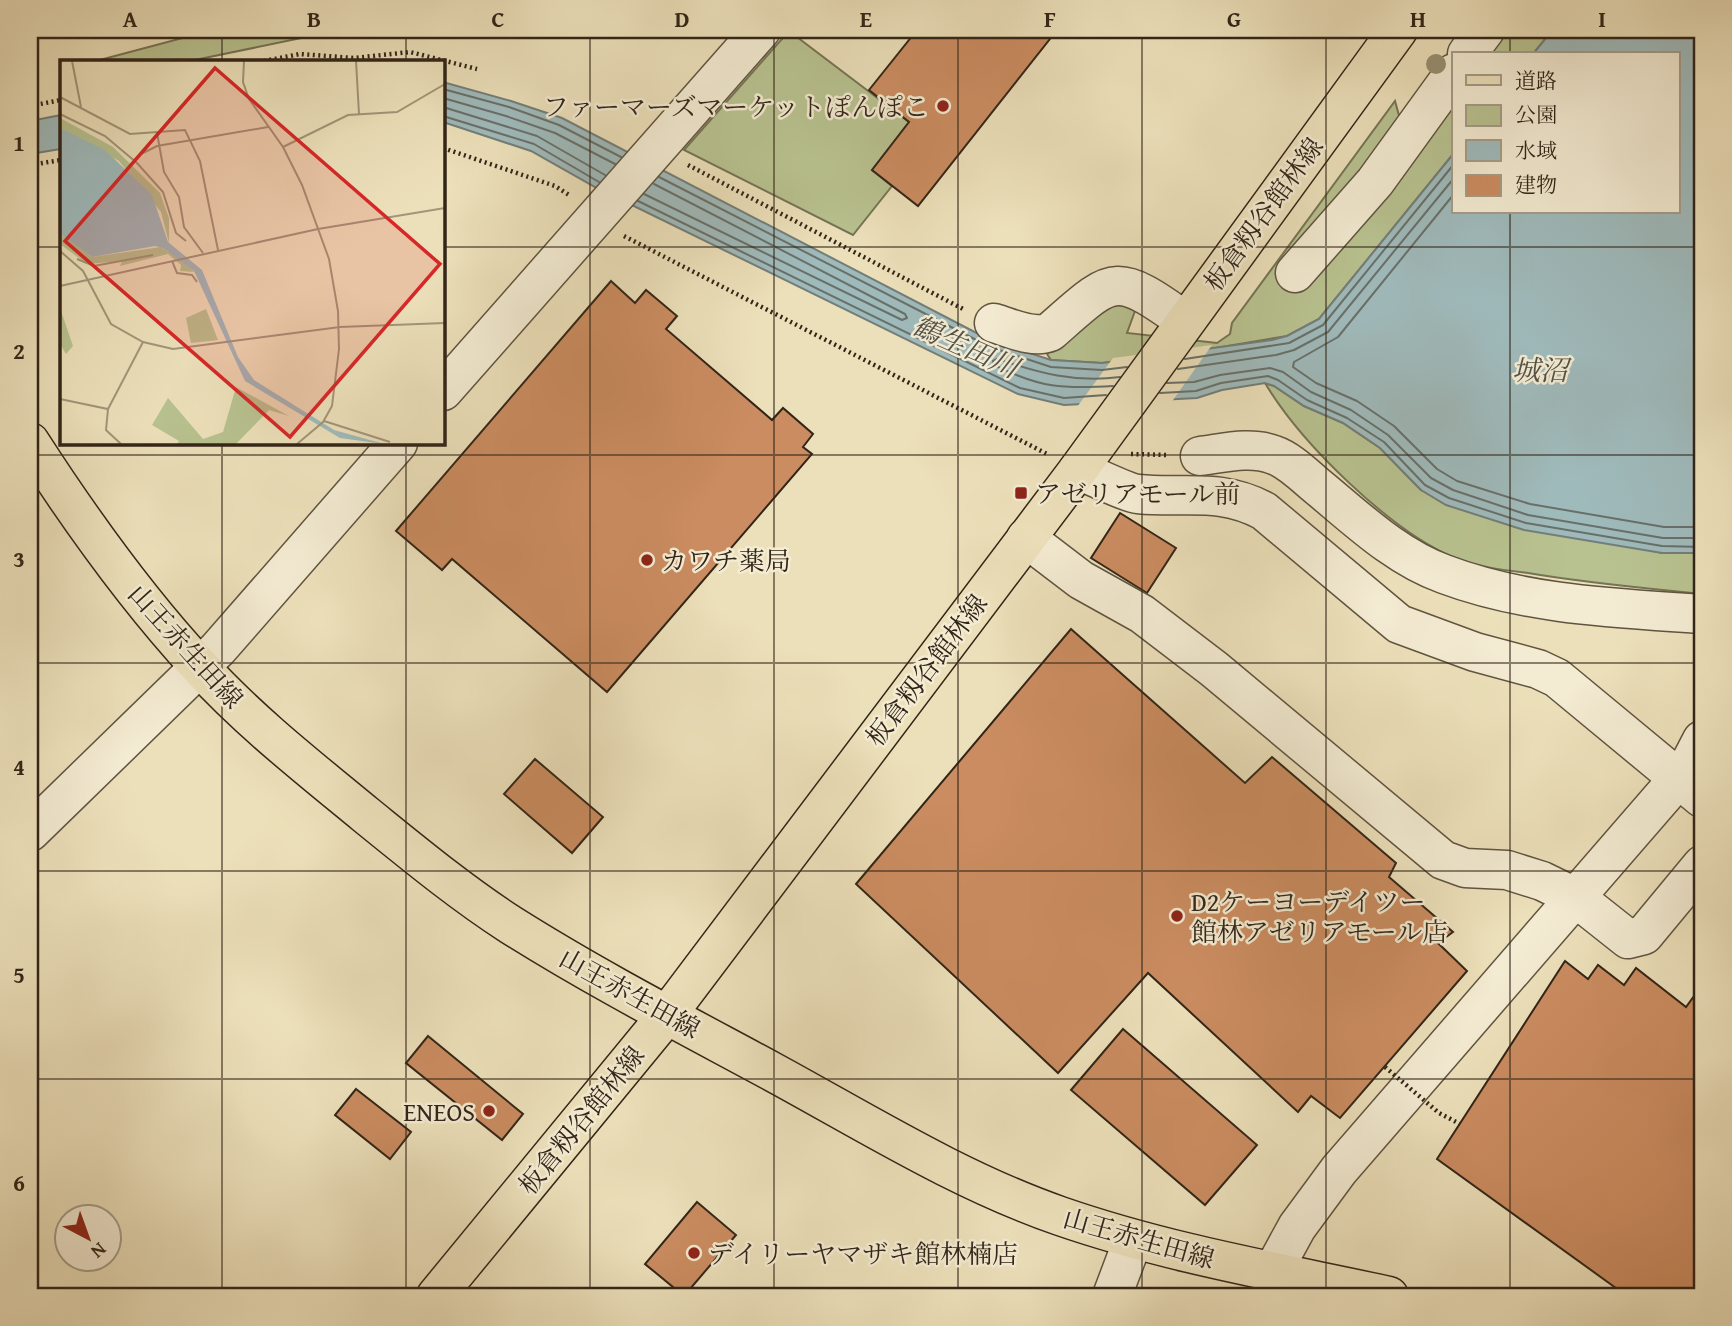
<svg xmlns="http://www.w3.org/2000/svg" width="1732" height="1326" font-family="'Gentium Book Plus','Noto Serif JP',serif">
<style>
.green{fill:#b8c290;stroke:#757454;stroke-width:2}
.water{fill:#9fbabb;stroke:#737e7a;stroke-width:2}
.pier{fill:#ece0ba}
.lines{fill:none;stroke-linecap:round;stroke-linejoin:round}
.shore{stroke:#68706a;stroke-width:2}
.building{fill:#ca8c60;stroke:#322518;stroke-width:2}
.minor-casing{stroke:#605440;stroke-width:41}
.major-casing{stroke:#322518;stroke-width:41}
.path{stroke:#322518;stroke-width:4.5;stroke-dasharray:2 3.5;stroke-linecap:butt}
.minor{stroke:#f3ebd2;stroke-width:38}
.major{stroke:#ece0ba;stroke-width:38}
.path-bridge{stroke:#322518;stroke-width:4.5;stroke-dasharray:2 3.5;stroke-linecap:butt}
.tree{fill:#988f71}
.grid{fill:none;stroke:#322518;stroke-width:2;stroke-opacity:0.55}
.poi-dot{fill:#8f2418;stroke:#f3ebd2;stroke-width:2.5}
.labels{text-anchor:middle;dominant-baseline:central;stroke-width:5;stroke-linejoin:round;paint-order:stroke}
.poi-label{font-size:26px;fill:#322518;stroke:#f3ebd2;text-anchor:start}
.street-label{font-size:26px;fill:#322518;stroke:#f3ebd2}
.water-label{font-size:28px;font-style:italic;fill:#535249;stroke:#f3ebd2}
.inset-road{fill:none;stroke:#a29579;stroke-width:2}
.view{fill:#d62828;fill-opacity:0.15;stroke:#d62828;stroke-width:3.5}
.inset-edge{fill:none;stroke:#322518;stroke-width:3.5}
.neatline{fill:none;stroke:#322518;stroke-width:2.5}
.grid-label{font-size:23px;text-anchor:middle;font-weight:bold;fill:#322518}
</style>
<rect width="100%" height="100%" fill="#ece0ba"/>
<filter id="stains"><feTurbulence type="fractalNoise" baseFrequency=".00286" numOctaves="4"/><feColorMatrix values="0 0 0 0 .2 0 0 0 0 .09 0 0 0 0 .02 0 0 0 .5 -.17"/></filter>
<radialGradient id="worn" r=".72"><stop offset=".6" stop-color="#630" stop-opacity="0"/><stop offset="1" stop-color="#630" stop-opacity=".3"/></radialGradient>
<g class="green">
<path d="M195,30H340L190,61H96L194,35Z"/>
<path d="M1497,30H1556L1550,33L1533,54H1479Z"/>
<path d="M789,31L909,122L872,170L892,186L853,235L684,150Z"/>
<path d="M1454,89V153L1319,319L1287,336L1186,353L1102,363L1051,360L1047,354L1060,341L1114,305L1131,306L1135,311L1127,333L1217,343L1230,334L1232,323L1395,101L1403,130Z"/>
<path d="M1265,383L1274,386L1304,406L1343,423L1380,448L1421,490L1662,553H1702V594C1644,588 1586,583 1528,573C1504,570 1477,567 1455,558C1390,531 1301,443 1265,383Z"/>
</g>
<g class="water">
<path d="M1556,30H1702V553H1662L1524,530L1446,505L1421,490L1380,448L1343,423L1304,406L1274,386L1265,383L1222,390L1197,398L1064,405L1018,394L595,187L531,151L443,122V82L511,101L562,118L992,341L1051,360L1102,363L1272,340L1287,336L1319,319L1454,153V212H1678V54H1533L1550,33Z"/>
<path d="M61,115V149L30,154V121Z"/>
</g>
<path class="pier" d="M1212,345L1171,403L1077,407L1113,358Z"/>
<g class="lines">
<g class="shore">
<path d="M443,89L509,107L559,125L621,157"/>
<path d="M443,98L506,116L555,133L615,164"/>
<path d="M443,107L537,136L605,175"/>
<path d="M443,116L534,144L599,182"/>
<path d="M659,177L990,347L1051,367L1102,370L1127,367"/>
<path d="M644,194L902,320L907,318L905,314L654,184"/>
<path d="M1454,194L1338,337L1294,362L1293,367L1316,383L1357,401L1394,426L1437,469L1457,481L1530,504L1664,527H1702"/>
<path d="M638,201L1020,388L1064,398L1106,395"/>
<path d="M1185,359L1289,343L1323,325L1454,164"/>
<path d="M1178,369L1276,355L1294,350L1328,332L1454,178"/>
<path d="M1167,383L1194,382L1220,375L1270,368L1283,372L1311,392L1351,410L1388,435L1431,478L1453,490L1528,515L1663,538H1702"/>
<path d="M1113,386C1062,389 1041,388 994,365L993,361L997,359C1040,373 1074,383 1120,377"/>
<path d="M1160,393L1196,391L1221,383L1268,376L1278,380L1307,400L1347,418L1384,442L1425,485L1449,498L1526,523L1662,546L1702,547"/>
</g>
</g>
<g class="building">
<path d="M917,30H1057L918,206L872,170L909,122L869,90Z"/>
<path d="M611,281L635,303L646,290L677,316L666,329L772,420L783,408L813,434L803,447L812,454L607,692L452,559L442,570L396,531Z"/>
<path d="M1120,513L1176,548L1147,593L1091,558Z"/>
<path d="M1071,629L1245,783L1272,757L1396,863L1389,877L1453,932L1438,943L1467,971L1340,1118L1311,1096L1298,1112L1148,973L1058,1073L856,884Z"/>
<path d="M535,759L603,817L572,853L504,794Z"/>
<path d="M1565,961L1588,979L1598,965L1624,985L1636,968L1686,1007L1702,985V1296H1627L1437,1159Z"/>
<path d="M1123,1029L1257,1145L1205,1205L1071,1090Z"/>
<path d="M428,1036L523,1114L502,1140L406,1063Z"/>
<path d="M356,1089L411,1132L390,1159L335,1115Z"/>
<path d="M697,1202L736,1235L684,1296L645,1264Z"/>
</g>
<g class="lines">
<g class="minor-casing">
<g id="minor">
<path d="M1467,54L1485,30"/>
<path d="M1295,273L1375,182L1454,73"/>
<path d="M994,323C1011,328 1033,339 1050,332C1113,277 1113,269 1185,321"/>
<path d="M443,391L761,30"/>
<path d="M1200,456C1224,453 1251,446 1274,455C1289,460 1305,476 1317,486C1356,518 1396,557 1444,574C1526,605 1616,608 1702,614"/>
<path d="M1078,470C1091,475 1127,493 1138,494C1185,499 1219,487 1264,511L1399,624L1475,652L1538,669L1557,678L1702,798"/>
<path d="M1026,538L1081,580L1142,614L1214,669L1443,860L1465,868L1507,870L1542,881L1575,897L1628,939L1644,935L1702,865"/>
<path d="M30,832L218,649L398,443"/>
<path d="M1273,1271L1297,1227L1339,1170L1678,779L1689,765L1702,740"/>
<path d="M1112,1296L1133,1240"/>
</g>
</g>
<g class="major-casing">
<g id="major">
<path d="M30,442C81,521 135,597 199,666C249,721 309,768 366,815C413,853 460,892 511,925C595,978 684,1024 771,1071C865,1122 959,1181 1060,1216C1167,1253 1278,1272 1389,1296"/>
<path d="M436,1296L667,1015L1078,470L1398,30"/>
</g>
</g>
<g class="path">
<path d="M264,61L300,54L354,58L410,52L477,69"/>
<path d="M30,106L61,100"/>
<path d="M443,148L555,186L569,195"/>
<path d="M30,165L61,160"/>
<path d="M688,165L965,310"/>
<path d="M624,236L1049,455"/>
<path d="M1131,454L1167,455"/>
</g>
<use href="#minor" class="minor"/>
<use href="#major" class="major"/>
<path class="path-bridge" d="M1385,1067L1439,1113L1460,1124"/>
</g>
<circle class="tree" cx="1436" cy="64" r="10"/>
<path class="grid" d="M222,30V61M406,30V61M590,30V1296M774,30V1296M958,30V1296M1142,30V1296M1326,30V1296M1510,30V54M1510,212V1296M30,247H61M443,247H1702M222,443V1296M406,443V1296M30,455H1702M30,663H1702M30,871H1702M30,1079H1702"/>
<g class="poi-dot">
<circle cx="943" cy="106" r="7"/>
<rect x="1014" y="486" width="14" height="14" rx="3.5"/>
<circle cx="647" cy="560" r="7"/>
<circle cx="1177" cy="916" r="7"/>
<circle cx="489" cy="1111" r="7"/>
<circle cx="694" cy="1253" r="7"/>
</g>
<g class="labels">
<g class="poi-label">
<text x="929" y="106" text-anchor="end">ファーマーズマーケットぽんぽこ</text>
<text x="1035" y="493">アゼリアモール前</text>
<text x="661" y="560">カワチ薬局</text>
<text x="1191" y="901">D2ケーヨーデイツー<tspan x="1191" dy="30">館林アゼリアモール店</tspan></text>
<text x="475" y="1111" text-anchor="end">ENEOS</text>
<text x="708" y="1253">デイリーヤマザキ館林楠店</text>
</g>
<g class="street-label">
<text transform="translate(1263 214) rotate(-54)">板倉籾谷館林線</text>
<text transform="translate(186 646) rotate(48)">山王赤生田線</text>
<text transform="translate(926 670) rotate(-53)">板倉籾谷館林線</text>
<text transform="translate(630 993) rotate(29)">山王赤生田線</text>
<text transform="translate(581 1120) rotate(-51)">板倉籾谷館林線</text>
<text transform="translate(1139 1238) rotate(16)">山王赤生田線</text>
</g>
<g class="water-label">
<text transform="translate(966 346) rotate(24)">鶴生田川</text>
<text x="1540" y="369">城沼</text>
</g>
</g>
<g transform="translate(60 60)">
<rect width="385" height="385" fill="#ece0ba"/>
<path d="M0,58L53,87L100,133L109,158V183L101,152L59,101L0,68ZM0,174L32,197L101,187L128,205L134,212L120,211L121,205L108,194L60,206L62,201L27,204L0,184ZM0,248L13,286L6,294L0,284ZM146,249L158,280L131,283L126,258ZM176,327L229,356L209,350L176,384H117L119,381L92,365L108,338L143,379L163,372Z" fill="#b8c290"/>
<path d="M0,68L45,90L92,135L108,182L142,210L178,297L194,320L274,370L324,384L280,378L185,321L134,211L103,188L95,186L32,197L0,174Z" fill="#9fbabb"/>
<path class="inset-road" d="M12,1L21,47M184,1L183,22L189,39L223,87L242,125L269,199L278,251L279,289L272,346L263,362L237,384M296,1L299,54M0,37L70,74L125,70L140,101L158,190M0,54L45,76L77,103L103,132L116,173L126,181M97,73L104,112L119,137L124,167L143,193M223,87L288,55L337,52L385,24M81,94L97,86L208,67M0,191L23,211L51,264L83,282L113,289L280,267L385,263M17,199L34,206L93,195M112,201L117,213L132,215L137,222M0,226L258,169L385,148M0,339L48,349L83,282M48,349L46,370L61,384M264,361L330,382"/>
<path class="view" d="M155,8L380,204L230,377L5,181Z"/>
<rect width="385" height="385" class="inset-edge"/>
</g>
<rect width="1732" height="1326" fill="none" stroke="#ece0ba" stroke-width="77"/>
<rect x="1452" y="52" width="228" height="161" fill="#f3ebd2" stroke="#a69c88" stroke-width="2"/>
<rect x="1466" y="75" width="35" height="10" fill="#ece0ba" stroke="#a69c88" stroke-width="2"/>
<text x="1515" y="88" font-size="21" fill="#322518">道路</text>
<rect x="1466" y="105" width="35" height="21" fill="#b8c290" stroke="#a69c88" stroke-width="2"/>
<text x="1515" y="122" font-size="21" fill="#322518">公園</text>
<rect x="1466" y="140" width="35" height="21" fill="#9fbabb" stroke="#a69c88" stroke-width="2"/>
<text x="1515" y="158" font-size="21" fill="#322518">水域</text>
<rect x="1466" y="175" width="35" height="21" fill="#ca8c60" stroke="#a69c88" stroke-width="2"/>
<text x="1515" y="192" font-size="21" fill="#322518">建物</text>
<g transform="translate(88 1238) rotate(139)"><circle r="33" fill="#f3ebd2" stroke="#a69c88" stroke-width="2"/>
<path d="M0-5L12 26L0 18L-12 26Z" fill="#8f2418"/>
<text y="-10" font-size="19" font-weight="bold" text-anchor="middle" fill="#322518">N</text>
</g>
<rect x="38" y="38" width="1656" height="1250" class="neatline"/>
<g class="grid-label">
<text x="130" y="27">A</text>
<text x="314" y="27">B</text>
<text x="498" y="27">C</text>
<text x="682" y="27">D</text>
<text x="866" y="27">E</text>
<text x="1050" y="27">F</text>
<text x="1234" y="27">G</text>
<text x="1418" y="27">H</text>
<text x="1602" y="27">I</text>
<text x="19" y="151">1</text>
<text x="19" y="359">2</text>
<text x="19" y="567">3</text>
<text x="19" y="775">4</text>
<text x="19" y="983">5</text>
<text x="19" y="1191">6</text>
</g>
<rect width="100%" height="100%" filter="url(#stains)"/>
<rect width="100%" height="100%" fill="url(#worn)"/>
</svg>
